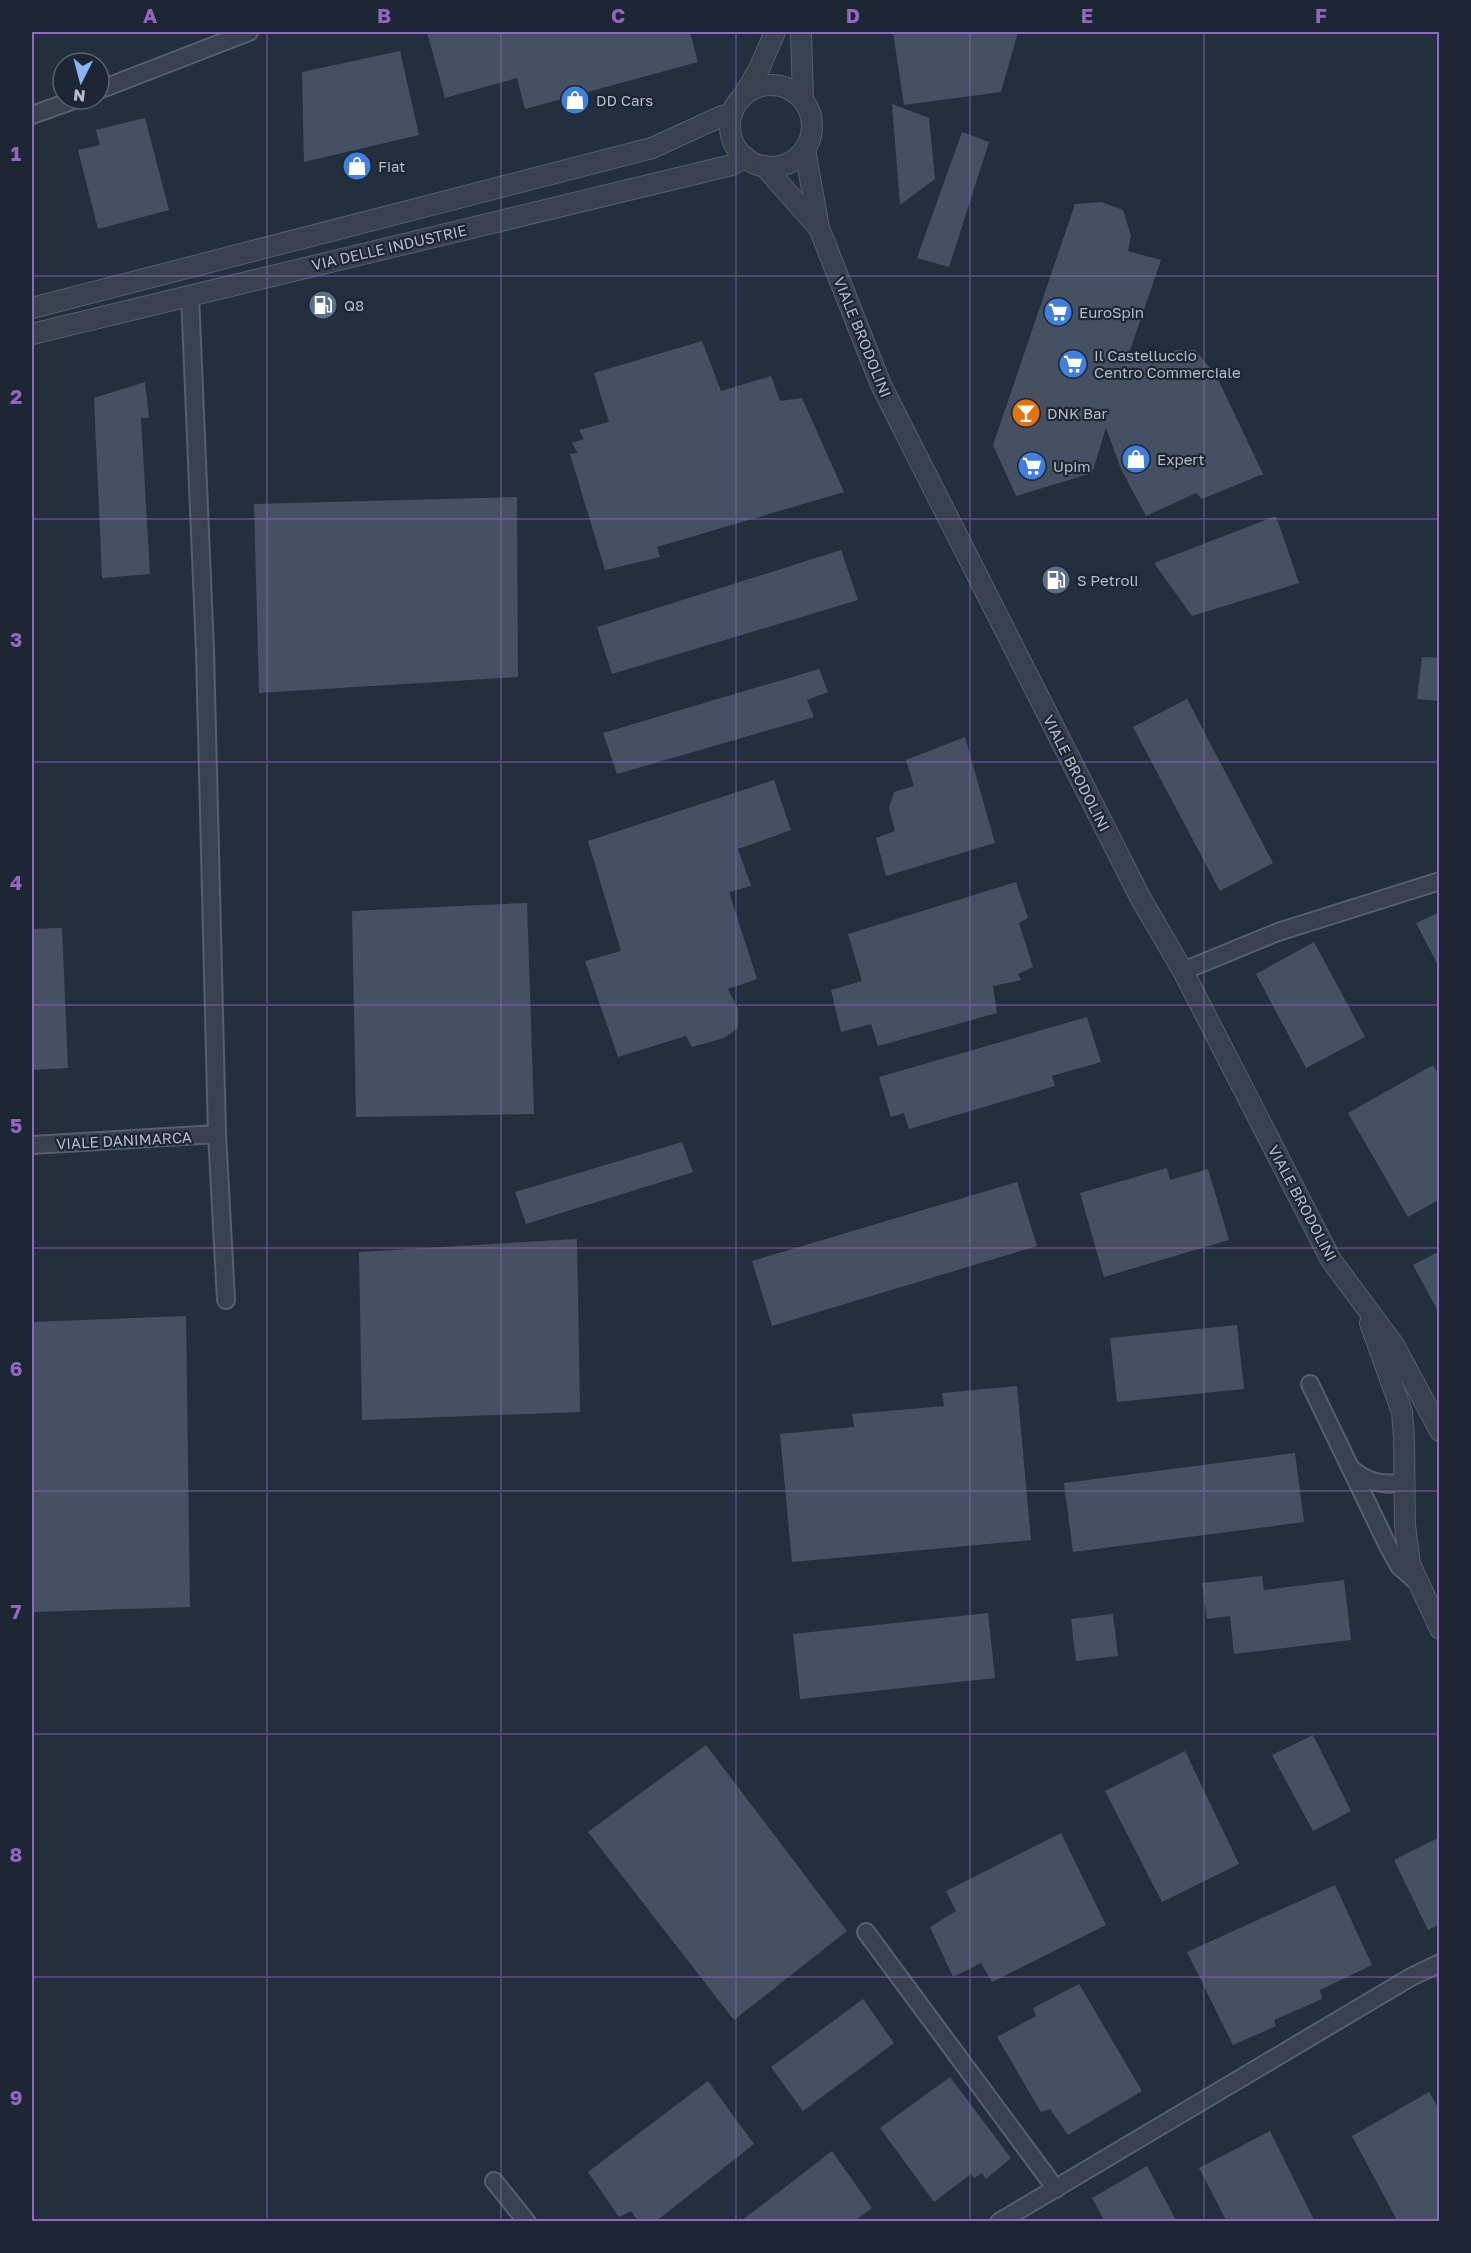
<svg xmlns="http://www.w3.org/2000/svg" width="1471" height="2253" font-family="'Golos Text',sans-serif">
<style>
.building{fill:#455162}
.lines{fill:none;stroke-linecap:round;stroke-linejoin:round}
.minor-casing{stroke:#565f6c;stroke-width:20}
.tertiary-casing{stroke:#565f6c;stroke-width:22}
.minor{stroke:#38414e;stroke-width:16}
.tertiary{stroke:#38414e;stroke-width:20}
.grid{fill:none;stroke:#9266c3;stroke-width:1.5;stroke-opacity:0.55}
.labels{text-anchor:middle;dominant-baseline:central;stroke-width:4.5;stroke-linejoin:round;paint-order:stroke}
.poi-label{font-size:15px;fill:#b4bcc9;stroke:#1d2633;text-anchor:start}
.street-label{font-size:15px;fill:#b4bcc9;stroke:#1d2633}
.neatline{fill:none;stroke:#9266c3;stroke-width:2}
.grid-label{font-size:20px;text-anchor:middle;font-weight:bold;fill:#9266c3}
</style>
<rect width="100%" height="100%" fill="#242f3e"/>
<g class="building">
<path d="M427,32H690L698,62L525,109L517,78L445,98Z"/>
<path d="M893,32H1018L1001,92L904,105Z"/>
<path d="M400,51L419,135L304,162L302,72Z"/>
<path d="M892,104L929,118L935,179L900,205Z"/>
<path d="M145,118L169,210L98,229L78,150L100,145L96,130Z"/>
<path d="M962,132L989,142L949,267L917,258Z"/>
<path d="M1101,202L1123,210L1131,236L1128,251L1161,260L1127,359L1178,350H1195L1216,375L1263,474L1202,499L1196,493L1146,516L1121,469L1106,428L1092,473L1016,496L993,445L1075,204Z"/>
<path d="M702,341L721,391L771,376L780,401L802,398L844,492L657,547L660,557L605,570L570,454L578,453L572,443L584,439L579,430L609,422L594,373Z"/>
<path d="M145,382L149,418H141L150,574L102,578L94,398Z"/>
<path d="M517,497L518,677L259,693L254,504Z"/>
<path d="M1276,516L1299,583L1192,616L1154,563Z"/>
<path d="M841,550L858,600L612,674L597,627Z"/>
<path d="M1422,657L1440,658V701L1417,699Z"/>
<path d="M819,669L828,692L807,700L814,717L617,774L603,733Z"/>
<path d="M1187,699L1273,863L1220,891L1133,727Z"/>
<path d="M965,737L995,843L886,876L876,838L895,831L889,808L894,792L914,786L906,760Z"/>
<path d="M774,780L791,830L738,849L751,886L729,892L757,979L728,989L738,1009V1028L724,1038L692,1047L686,1036L618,1057L585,961L621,951L588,841Z"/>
<path d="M1016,882L1028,918L1019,923L1033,967L1018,974L1021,980L993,986L997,1013L878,1046L871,1024L841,1032L831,990L862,981L848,934Z"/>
<path d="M527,903L534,1114L356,1117L352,911Z"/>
<path d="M1440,912V969L1416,923Z"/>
<path d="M62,928L68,1068L32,1070V929Z"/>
<path d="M1314,942L1365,1037L1306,1068L1256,974Z"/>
<path d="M1087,1017L1101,1062L1052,1076L1055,1086L909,1129L904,1113L891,1117L879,1077Z"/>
<path d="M1433,1065L1440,1077V1199L1408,1217L1348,1113Z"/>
<path d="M682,1142L693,1172L526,1224L515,1192Z"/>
<path d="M1167,1168L1170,1180L1208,1169L1229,1240L1104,1277L1080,1193Z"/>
<path d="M1017,1182L1037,1246L772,1326L752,1261Z"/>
<path d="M577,1239L580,1412L362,1420L359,1252Z"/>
<path d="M1440,1251V1315L1413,1265Z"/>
<path d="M186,1316L190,1607L32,1612V1322Z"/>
<path d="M1237,1325L1244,1389L1117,1402L1110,1338Z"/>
<path d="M1017,1386L1031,1540L792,1562L780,1434L854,1427L852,1414L944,1406L942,1393Z"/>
<path d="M1295,1453L1304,1522L1073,1552L1064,1483Z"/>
<path d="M1262,1576L1264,1590L1344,1580L1351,1640L1234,1654L1230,1616L1207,1619L1202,1583Z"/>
<path d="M988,1613L995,1678L800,1699L793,1634Z"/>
<path d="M1113,1614L1118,1656L1076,1661L1071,1619Z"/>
<path d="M1313,1735L1351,1811L1313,1831L1272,1755Z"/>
<path d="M706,1745L847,1931L734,2020L588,1832Z"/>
<path d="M1185,1751L1239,1864L1162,1902L1105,1791Z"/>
<path d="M1061,1833L1106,1925L992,1982L981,1963L953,1977L930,1927L956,1911L946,1891Z"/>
<path d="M1440,1837V1924L1428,1930L1394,1860Z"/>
<path d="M1335,1885L1372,1965L1320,1990L1322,1999L1274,2020L1276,2026L1233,2045L1187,1952Z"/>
<path d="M1079,1984L1142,2091L1068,2135L1050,2109L1041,2112L997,2037L1036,2016L1033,2008Z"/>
<path d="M863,1999L894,2043L803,2111L771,2067Z"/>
<path d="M950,2077L1011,2158L986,2179L982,2173L974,2178L971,2174L934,2202L880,2128Z"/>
<path d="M708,2081L754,2144L655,2222H639L631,2211L619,2217L588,2172Z"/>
<path d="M1429,2092L1440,2111V2222H1398L1352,2136Z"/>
<path d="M1270,2131L1315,2222H1227L1199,2168Z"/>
<path d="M832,2151L872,2208L853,2222H740Z"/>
<path d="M1147,2166L1177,2222H1105L1092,2198Z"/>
</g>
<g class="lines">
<g class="minor-casing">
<g id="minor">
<path d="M99,90L249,32"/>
<path d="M32,115L77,99"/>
<path d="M190,295L205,651L217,1134L226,1300"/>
<path d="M1183,971L1278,932L1440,881"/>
<path d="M32,1145L217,1134"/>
<path d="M1310,1384L1388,1546L1399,1566L1417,1582"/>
<path d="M1353,1470C1368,1483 1385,1486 1404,1482"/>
<path d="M866,1932L1056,2189"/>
<path d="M494,2181L527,2222"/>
<path d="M999,2222L1411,1977L1440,1963"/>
</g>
</g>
<g class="tertiary-casing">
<g id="tertiary">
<path d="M801,32L803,100"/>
<circle cx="771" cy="126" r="41"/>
<path d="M743,96L759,69L775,32"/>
<path d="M805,150L819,228L881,385L1141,899L1183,971L1331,1260L1394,1345L1440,1431"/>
<path d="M764,166L818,227"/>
<path d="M32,308L652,148L722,116L732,114"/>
<path d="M32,334L732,165L745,157"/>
<path d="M1370,1323L1402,1412L1404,1437L1405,1525L1410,1564L1440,1629"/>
</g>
</g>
<use href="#minor" class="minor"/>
<use href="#tertiary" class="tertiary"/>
</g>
<path class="grid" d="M267,32V2222M501,32V2222M736,32V2222M970,32V2222M1204,32V2222M32,276H1440M32,519H1440M32,762H1440M32,1005H1440M32,1248H1440M32,1491H1440M32,1734H1440M32,1977H1440"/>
<defs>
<g id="shop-disc" transform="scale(1.5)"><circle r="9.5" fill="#3f7fe0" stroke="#1d2633"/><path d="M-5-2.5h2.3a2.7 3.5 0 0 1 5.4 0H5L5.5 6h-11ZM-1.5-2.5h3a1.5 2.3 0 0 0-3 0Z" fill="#fff"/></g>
<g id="fuel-disc" transform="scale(1.5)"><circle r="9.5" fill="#5c6f8a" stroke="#1d2633"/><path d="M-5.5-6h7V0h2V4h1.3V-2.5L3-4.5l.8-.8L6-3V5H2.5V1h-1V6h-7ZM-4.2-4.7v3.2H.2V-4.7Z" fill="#fff"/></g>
<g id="supermarket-disc" transform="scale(1.5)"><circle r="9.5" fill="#3f7fe0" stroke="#1d2633"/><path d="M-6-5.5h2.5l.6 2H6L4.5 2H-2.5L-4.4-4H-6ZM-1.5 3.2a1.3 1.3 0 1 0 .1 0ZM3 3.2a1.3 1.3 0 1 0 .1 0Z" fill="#fff"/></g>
<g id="bar-disc" transform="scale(1.5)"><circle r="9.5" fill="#e8710a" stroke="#1d2633"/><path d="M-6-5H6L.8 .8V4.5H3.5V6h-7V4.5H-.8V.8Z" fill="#fff"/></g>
</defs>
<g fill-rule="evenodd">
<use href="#shop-disc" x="575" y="100"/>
<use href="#shop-disc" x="357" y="166"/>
<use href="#fuel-disc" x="323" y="305"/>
<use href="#supermarket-disc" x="1058" y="312"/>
<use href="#supermarket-disc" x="1073" y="364"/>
<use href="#bar-disc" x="1026" y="413"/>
<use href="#shop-disc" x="1136" y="459"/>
<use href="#supermarket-disc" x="1032" y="466"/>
<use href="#fuel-disc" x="1056" y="580"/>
</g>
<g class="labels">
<g class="poi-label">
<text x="596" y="100">DD Cars</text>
<text x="378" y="166">Fiat</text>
<text x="344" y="305">Q8</text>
<text x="1079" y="312">EuroSpin</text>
<text x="1094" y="355">Il Castelluccio<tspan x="1094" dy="17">Centro Commerciale</tspan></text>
<text x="1047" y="413">DNK Bar</text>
<text x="1157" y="459">Expert</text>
<text x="1053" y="466">Upim</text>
<text x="1077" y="580">S Petroli</text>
</g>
<g class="street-label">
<text transform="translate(389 247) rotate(-13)">VIA DELLE INDUSTRIE</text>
<text transform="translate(863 337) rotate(68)">VIALE BRODOLINI</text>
<text transform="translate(1077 773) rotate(63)">VIALE BRODOLINI</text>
<text transform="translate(124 1140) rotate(-3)">VIALE DANIMARCA</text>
<text transform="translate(1303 1203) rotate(62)">VIALE BRODOLINI</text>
</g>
</g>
<rect width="1471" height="2253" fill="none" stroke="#1d2633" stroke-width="66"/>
<g transform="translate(81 81) rotate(186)"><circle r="28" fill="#1d2633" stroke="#59626f" stroke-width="1.5"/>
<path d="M0-4.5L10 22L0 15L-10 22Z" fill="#8ab4f8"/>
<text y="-9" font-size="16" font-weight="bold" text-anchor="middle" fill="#b4bcc9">N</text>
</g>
<rect x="33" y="33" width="1405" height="2187" class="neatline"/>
<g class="grid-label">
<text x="150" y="23">A</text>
<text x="384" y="23">B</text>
<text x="618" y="23">C</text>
<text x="853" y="23">D</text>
<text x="1087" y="23">E</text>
<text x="1321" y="23">F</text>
<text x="16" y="161">1</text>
<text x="16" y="404">2</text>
<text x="16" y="647">3</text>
<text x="16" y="890">4</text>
<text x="16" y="1133">5</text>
<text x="16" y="1376">6</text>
<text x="16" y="1619">7</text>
<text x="16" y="1862">8</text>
<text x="16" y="2105">9</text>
</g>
</svg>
